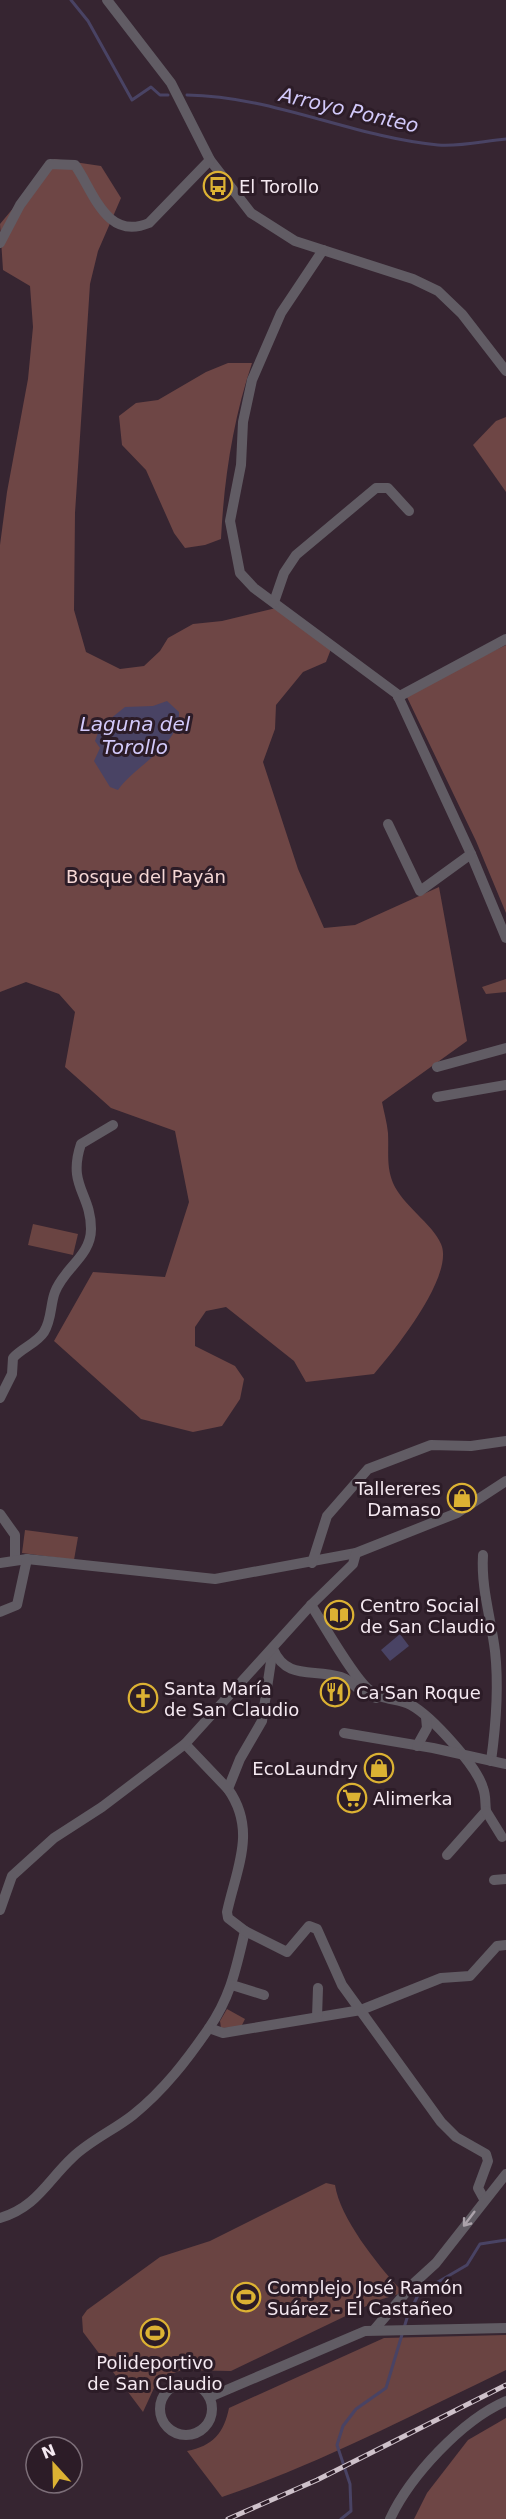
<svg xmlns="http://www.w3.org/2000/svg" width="506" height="2519" font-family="'DejaVu Sans',sans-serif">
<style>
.green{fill:#6a4442}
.forest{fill:#6e4645}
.water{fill:#494364}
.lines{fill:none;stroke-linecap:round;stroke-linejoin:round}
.stream{stroke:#494364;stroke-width:3}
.minor{stroke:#615c64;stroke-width:10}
.rail-casing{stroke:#cec1ca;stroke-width:5}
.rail{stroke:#2c1c27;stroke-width:3;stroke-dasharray:9;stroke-linecap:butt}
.oneway{stroke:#aba2aa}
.labels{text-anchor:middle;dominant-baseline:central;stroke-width:6;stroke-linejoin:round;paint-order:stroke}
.poi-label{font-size:18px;fill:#f5e9f1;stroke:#2c1c27;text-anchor:start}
.park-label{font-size:18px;fill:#f5d7d5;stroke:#2c1c27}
.water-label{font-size:20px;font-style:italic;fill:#d2c9fa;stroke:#2c1c27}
</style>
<rect width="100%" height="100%" fill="#362531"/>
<g class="green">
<path d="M506,979V992L486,994L482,987Z"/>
<path d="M33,1224L78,1234L73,1255L28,1245Z"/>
<path d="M25,1530L78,1537L74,1560L22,1553Z"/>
<path d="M227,2009L245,2019L241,2027L221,2028L220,2021Z"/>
<path d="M326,2183L335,2185C340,2218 377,2264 399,2288V2294L379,2300L231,2371L182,2370L171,2374L154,2388L143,2412L83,2332L82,2317L87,2310L160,2257L210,2241Z"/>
<path d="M506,2335V2370C412,2415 321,2463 222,2497L187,2451C213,2446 224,2433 229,2408L384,2338Z"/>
</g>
<g class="forest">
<path d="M54,159L101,166L121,198L98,251L90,284L75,513L74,610L86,652L120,669L144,666L160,651L168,638L193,624L222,621L276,608L331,649L326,662L303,672L276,705L275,729L263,762L298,869L324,928L355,925L439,887L467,1041L382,1102C384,1112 387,1123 388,1133C389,1151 386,1166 393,1183C403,1206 432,1223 441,1244C455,1275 394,1351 374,1374L306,1382L294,1361L226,1307L206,1311L195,1327V1346L235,1366L244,1379L240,1399L222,1426L193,1432L141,1419L54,1341L93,1272L165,1277L189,1202L175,1131L111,1108L65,1067L75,1012L59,994L26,982L0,992V545L7,492L28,379L33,327L30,286L3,270L0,224Z"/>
<path d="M228,363H252C233,420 224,479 221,539L205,545L185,548L174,533L146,470L122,445L119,416L136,403L158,400L206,372Z"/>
<path d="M506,417V492L473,445L496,421Z"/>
<path d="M506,645V913L476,841L405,693Z"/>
<path d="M506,2418V2519H414L427,2493L468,2440Z"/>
</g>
<g class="water">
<path d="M167,701L179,712C180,746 134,766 118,790L110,787L94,761L100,748L95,741L100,727L125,707L153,706Z"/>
<path d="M400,1634L409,1646L390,1661L381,1650Z"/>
</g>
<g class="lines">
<g class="stream">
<path d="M71,0L88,21L132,100L151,87L160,95H168"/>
<path d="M187,95C272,96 353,137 438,145C459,147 484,141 506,139"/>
<path d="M341,2519L351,2511L350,2484L337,2445L343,2426L356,2409L386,2388L407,2318L419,2293L467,2265L480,2244L506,2240"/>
</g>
<g class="minor">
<path d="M107,0L171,83L210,160L251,213L295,241L413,279L438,291L462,314L506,371"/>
<path d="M0,243L20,205L50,164L75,165C94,192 106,241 149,223L210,160"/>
<path d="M323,250L281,313L252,380L243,422L241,465L230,521L240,573L254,588L397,694L471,854L506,938"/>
<path d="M274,602L284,573L296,555L376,488H388L409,511"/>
<path d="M398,697L506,639"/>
<path d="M388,824L420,891L471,854"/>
<path d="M437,1067L506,1048"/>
<path d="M437,1097L506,1085"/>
<path d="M0,1398L12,1374L13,1358C22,1348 37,1343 44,1332C52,1319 50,1305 55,1292C64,1268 91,1256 91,1229C91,1193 67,1186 81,1144L113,1125"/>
<path d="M0,1514L15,1535V1560"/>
<path d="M483,1555C481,1589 491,1618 495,1651C499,1687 496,1725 491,1761"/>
<path d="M0,1563L27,1559L215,1579L356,1553L457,1513L506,1481"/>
<path d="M312,1563L327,1516L368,1469L431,1445L471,1446L506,1441"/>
<path d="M311,1605C324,1625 352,1675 368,1689C384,1702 396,1697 411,1705C431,1716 477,1766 483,1788C486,1795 485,1803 486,1811L447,1855"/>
<path d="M0,1612L17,1605L27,1559"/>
<path d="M273,1648L262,1721L240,1759L228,1789C257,1830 237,1867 227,1912L228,1918L245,1931C236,1968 231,1996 209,2028L223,2033L361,2010L441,1978L470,1976L497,1946L506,1945"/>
<path d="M273,1649C287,1681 313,1668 341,1677C357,1682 355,1693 376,1698"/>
<path d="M344,1733L433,1748L506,1764"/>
<path d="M185,1744L228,1789"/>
<path d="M417,1746L427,1728L426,1717"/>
<path d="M486,1811L502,1837"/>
<path d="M494,1880L506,1879"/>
<path d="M0,1910L12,1876L54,1838L102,1807L185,1744L311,1605L353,1564L356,1553"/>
<path d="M245,1931L287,1952L309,1926L317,1929L342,1985L441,2122L456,2137L486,2154L488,2161L478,2188L484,2199"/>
<path d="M232,1985L264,1995"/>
<path d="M317,2017L318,1988"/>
<path d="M0,2218C37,2207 47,2181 73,2157C91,2140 114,2130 133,2115C164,2090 187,2060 209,2028"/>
<path d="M374,2330L413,2284L436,2263L506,2174"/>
<circle cx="186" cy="2409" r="26"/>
<path d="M210,2397L365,2331L506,2328"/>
<path d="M390,2519C410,2476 462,2420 506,2401"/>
</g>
<g class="rail-casing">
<path id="rail" d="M228,2519L317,2480L506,2385"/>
</g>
<use href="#rail" class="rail"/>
</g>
<defs><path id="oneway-shaft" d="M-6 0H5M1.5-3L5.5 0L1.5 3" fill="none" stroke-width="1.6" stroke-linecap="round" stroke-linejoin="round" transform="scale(1.5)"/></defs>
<use class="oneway" href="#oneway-shaft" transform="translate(469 2219) rotate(127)"/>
<defs>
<g id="bus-ring" transform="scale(1.5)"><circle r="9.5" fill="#2c1c27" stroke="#dcb233" stroke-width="1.5"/><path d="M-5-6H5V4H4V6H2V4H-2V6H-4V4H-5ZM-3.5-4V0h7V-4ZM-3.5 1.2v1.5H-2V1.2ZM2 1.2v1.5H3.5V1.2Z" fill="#dcb233"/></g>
<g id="shop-ring" transform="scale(1.5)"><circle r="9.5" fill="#2c1c27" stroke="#dcb233" stroke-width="1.5"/><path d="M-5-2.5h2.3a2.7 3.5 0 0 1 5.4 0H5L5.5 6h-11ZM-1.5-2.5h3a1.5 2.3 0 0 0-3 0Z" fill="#dcb233"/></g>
<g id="library-ring" transform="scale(1.5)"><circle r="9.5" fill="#2c1c27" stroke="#dcb233" stroke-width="1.5"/><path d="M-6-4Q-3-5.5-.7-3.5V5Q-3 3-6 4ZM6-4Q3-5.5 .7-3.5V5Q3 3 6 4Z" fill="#dcb233"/></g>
<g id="restaurant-ring" transform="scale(1.5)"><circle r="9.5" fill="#2c1c27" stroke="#dcb233" stroke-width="1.5"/><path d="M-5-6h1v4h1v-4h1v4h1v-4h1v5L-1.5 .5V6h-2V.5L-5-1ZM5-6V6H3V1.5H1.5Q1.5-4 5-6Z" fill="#dcb233"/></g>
<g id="church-ring" transform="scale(1.5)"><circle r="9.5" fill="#2c1c27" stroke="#dcb233" stroke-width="1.5"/><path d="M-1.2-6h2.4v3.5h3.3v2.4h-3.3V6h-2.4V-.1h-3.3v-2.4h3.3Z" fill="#dcb233"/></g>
<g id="supermarket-ring" transform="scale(1.5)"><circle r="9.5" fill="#2c1c27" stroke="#dcb233" stroke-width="1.5"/><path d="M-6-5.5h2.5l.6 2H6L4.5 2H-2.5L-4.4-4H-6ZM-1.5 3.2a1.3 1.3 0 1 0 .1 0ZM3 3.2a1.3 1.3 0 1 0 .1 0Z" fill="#dcb233"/></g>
<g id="stadium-ring" transform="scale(1.5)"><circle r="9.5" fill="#2c1c27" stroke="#dcb233" stroke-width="1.5"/><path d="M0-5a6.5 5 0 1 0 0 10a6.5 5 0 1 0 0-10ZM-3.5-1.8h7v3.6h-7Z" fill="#dcb233"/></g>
</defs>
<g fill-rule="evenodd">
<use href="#bus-ring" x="218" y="186"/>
<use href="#shop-ring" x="462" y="1498"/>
<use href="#library-ring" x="339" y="1615"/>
<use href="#restaurant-ring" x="335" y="1692"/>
<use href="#church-ring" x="143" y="1698"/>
<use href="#shop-ring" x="379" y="1768"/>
<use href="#supermarket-ring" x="352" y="1798"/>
<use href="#stadium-ring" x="246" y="2297"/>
<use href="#stadium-ring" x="155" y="2333"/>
</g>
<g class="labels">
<g class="poi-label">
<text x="239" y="186">El Torollo</text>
<text x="441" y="1488" text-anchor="end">Tallereres<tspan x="441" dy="21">Damaso</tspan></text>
<text x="360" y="1605">Centro Social<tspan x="360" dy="21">de San Claudio</tspan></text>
<text x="164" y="1688">Santa María<tspan x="164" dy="21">de San Claudio</tspan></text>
<text x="356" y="1692">Ca'San Roque</text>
<text x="358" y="1768" text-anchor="end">EcoLaundry</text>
<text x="373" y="1798">Alimerka</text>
<text x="267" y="2287">Complejo José Ramón<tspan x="267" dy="21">Suárez - El Castañeo</tspan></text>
<text x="155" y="2362" text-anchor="middle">Polideportivo<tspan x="155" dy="21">de San Claudio</tspan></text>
</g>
<g class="park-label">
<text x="146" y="876">Bosque del Payán</text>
</g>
<g class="water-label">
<text transform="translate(349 110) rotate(13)">Arroyo Ponteo</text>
<text x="135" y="724">Laguna del<tspan x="135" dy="23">Torollo</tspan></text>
</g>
</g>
<g transform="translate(54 2465) rotate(338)"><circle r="28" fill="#2c1c27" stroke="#7c6e78" stroke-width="1.5"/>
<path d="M0-4.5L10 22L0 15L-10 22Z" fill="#dcb233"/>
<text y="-9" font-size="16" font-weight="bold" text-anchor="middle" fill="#f5e9f1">N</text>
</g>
</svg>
